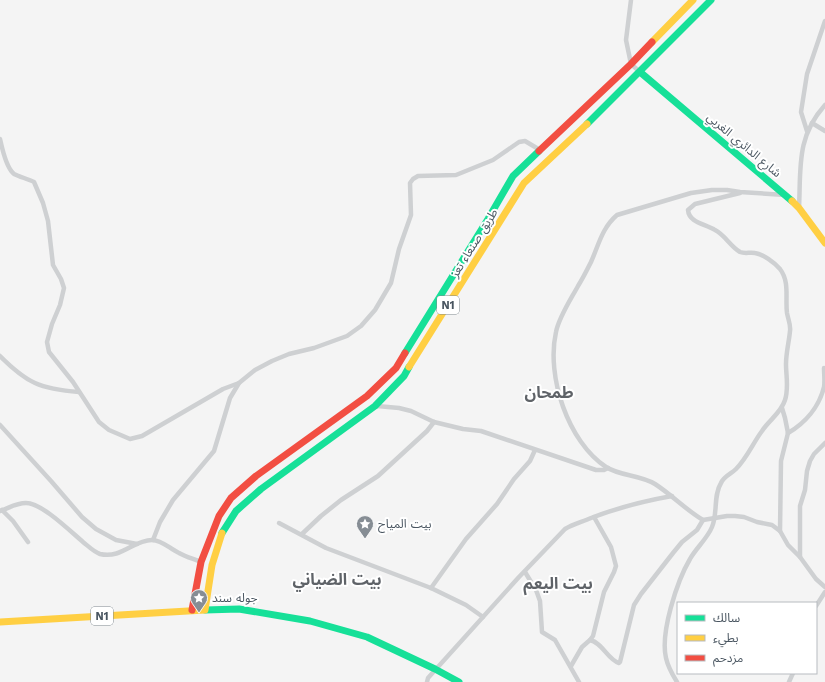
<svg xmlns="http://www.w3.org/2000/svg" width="825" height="682" font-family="'Work Sans','Noto Sans Arabic',sans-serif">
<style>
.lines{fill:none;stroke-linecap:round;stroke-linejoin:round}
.street{stroke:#ced0d2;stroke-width:4.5}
.fast{stroke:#16e098;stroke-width:7}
.slow{stroke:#ffcf43;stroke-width:7}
.jam{stroke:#f24e42;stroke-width:7}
.labels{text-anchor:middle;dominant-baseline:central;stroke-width:4;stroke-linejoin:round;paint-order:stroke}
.shield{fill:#fff;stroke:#808990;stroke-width:1}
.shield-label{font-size:11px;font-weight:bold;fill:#4a5661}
.street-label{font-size:12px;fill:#4a5661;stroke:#fff}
.poi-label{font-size:12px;fill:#4a5661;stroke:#fff;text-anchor:start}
.district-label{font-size:16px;font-weight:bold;fill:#5f6368;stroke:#fff}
</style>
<rect width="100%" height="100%" fill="#f4f4f4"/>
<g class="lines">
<g class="street">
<path d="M631,0L626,40L631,64L640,72"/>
<path d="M812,123L825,131"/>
<path d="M807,131L801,112L807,74L825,21"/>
<path d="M0,139C2,148 6,168 14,174C20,177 28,179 34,182L43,203L48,221L53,265L61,279L64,288L60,305L52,324L47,342L49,352L73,382L99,422L109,430L130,439L142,436L223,389L239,383"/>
<path d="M785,195L740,192L727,190H712L691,193L617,215C602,228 599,244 591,262C587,270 583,278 578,286C571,299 559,317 556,332C546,376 568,442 606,467C620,476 640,475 655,484C672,495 686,510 703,520L727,516H735L744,517L757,522L772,525L780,531L788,545L800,557"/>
<path d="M799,208C801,168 796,137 825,105"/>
<path d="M0,356C27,383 40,389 79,392"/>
<path d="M377,406L399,408L411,411L434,422L463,429L481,431L596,470H604L608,468"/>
<path d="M0,425L51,481L82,517L96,529L116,540L137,544"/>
<path d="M788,433C805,423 819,407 824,387C825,381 824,374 824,368"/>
<path d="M825,443L814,454L810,461L807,471L805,490L800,506V557L816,579L825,587"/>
<path d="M2,510L13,521L28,542"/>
<path d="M0,511C9,508 16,503 26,503C42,503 70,531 83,542C88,546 94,552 100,554C122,559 133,540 152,540C162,540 170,549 179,553C186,557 194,559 201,562"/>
<path d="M279,523L326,548L431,588L466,605L483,617"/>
<path d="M780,531L781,461L788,433L785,418L782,408"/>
<path d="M302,534L321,516L341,500L378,476L427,431L434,422"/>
<path d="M153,540L160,522L173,500L214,451L230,398L239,383L255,370L272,361L289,354L314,348L347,336L361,326L375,310L391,283L399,249L411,215L410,183L413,179L418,176L456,175L493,160L519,142L525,141L540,150"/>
<path d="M525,572L536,590L540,601L542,632L555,640L579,682"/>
<path d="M431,588L466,539L497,504L514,479L530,461L535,450"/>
<path d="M816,606L825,592"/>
<path d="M590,640L593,636L604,592L614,572L616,566L611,547L594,517"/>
<path d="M571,666L582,647L590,640C603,643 607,659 619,663L620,662L634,605L641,594L673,553L682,542L697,530L703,520"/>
<path d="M427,682L428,678L519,577L565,529C573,524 582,522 591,518C617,508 644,501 672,496"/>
<path d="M677,682C672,674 668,667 666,658C660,633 677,581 690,559C696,548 707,539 712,527C718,513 713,496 721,483C724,476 731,474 736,469C747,458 753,443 762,431C769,420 781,413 785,400C789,388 786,376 786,364C786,353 789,342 790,331C791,325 788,319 787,313C785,299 790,282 780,269C775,263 763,254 755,253C750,252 745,254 740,252C730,246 725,235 715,230C706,224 689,223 688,210L695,204L740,193"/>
<path d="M789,682L793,673"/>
</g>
<g class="fast">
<path d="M640,72L792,201"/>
<path d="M587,124L711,0"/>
<path d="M405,353L488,219L513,176L539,151"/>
<path d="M222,533L236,511L261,489L375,406L404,376L409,367"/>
<path d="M205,610L239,609L310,621L367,637L435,669L459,682"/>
</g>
<g class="slow">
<path d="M652,42L693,0"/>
<path d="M792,201L799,208L825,243"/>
<path d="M409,367L524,183L587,124"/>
<path d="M0,622L205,610L212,565L222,533"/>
</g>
<g class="jam">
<path d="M539,151L631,64L652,42"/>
<path d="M192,610L201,562L219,516L231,498L256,476L367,396L396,368L405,353"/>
</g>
</g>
<defs>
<g id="sight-pin" transform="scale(0.9)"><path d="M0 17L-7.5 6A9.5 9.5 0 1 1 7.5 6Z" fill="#868d94" stroke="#fff"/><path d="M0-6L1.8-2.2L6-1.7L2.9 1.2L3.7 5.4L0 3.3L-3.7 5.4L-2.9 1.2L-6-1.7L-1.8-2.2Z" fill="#fff"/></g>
</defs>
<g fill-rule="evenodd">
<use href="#sight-pin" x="365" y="524"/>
<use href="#sight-pin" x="199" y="598"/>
</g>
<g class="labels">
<g class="shield">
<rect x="437" y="296" width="22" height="18" rx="3"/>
<rect x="91" y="607" width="22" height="18" rx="3"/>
</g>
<g class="shield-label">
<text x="448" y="305">N1</text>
<text x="102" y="616">N1</text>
</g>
<g class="street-label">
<text transform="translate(744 145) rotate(40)">شارع الدائري الغربي</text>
<text transform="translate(474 243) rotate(-58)">طريق صنعاء تعز</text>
</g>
<g class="poi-label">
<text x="378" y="524">بيت المياح</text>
<text x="212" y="598">جوله سند</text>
</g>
<g class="district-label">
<text x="549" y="392">طمحان</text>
<text x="337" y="579">بيت الضياني</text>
<text x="558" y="583">بيت اليعم</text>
</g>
</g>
<rect x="677" y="602" width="140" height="72" fill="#ffffff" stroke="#b7bbc0"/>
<rect x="685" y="615" width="20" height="6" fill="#16e098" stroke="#b7bbc0"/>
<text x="713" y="622" font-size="12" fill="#4a5661">سالك</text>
<rect x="685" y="635" width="20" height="6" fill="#ffcf43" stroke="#b7bbc0"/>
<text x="713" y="642" font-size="12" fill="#4a5661">بطيء</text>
<rect x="685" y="655" width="20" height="6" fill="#f24e42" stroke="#b7bbc0"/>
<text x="713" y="662" font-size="12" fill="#4a5661">مزدحم</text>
</svg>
